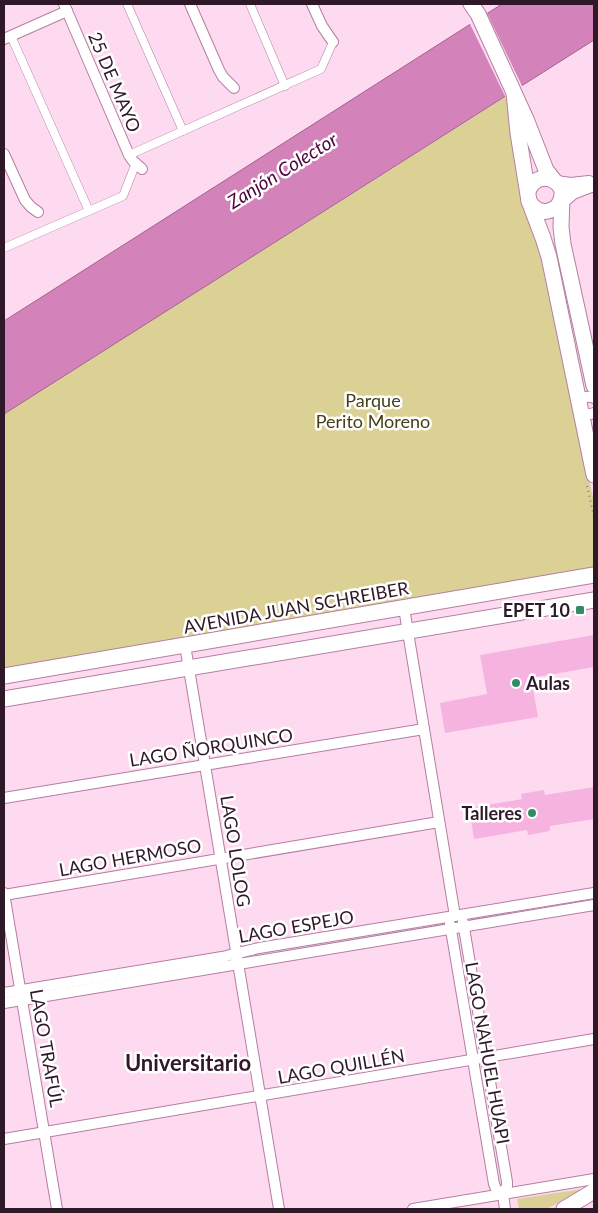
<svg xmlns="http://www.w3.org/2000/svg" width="598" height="1213" font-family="Lato,sans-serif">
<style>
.green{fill:#dbd195}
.water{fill:#d383b9;stroke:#a2638e}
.pier{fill:#fedaf1}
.building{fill:#f6b3df}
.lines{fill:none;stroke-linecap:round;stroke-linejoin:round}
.pedestrian-casing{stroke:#b57ea2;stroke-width:9}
.minor-casing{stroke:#b57ea2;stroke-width:12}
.tertiary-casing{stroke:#b57ea2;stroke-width:14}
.secondary-casing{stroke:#b57ea2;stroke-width:17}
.path{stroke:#927689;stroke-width:2;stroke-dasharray:1 4;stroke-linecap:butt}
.pedestrian{stroke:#fff;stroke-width:8}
.minor{stroke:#fff;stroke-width:10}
.tertiary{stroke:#fff;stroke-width:12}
.secondary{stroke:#fff;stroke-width:15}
.poi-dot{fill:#318c63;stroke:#fff;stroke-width:2}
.labels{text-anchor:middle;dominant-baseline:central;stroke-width:5;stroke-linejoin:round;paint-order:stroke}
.street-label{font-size:18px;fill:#2f1928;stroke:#fff}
.park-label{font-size:18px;fill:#463f16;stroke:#fff}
.poi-label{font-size:18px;font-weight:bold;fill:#2f1928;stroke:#fff;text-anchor:end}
.water-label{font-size:19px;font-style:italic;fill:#4f053e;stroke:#fff}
.district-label{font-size:22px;font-weight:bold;fill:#2f1928;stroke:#fff}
</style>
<rect width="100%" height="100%" fill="#fedaf1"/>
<g class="green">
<path d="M508,96L521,200L537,242L594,502V571L4,671V414L505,97H506Z"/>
<path d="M582,1189L547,1209H519L517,1199Z"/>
</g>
<path class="water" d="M502,4H594V40L4,414V321Z"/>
<path class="pier" d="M486,11L523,88L506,98L469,22Z"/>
<g class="building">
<path d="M594,635V667L531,678L538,717L445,733L440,703L487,694L480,655Z"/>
<path d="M594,787V819L550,826V831L528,835L527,830L474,839L469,808L522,799L521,794L532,792L544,790L545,795Z"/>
</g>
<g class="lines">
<g class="pedestrian-casing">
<g id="pedestrian">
<path d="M127,4L183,131"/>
<path d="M250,4L285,86"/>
<path d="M11,36L89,211"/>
<path d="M129,155L321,69L333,42"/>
<path d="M4,248L123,196L136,163"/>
</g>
</g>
<g class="minor-casing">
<g id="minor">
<path d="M64,4L129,155L133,161L142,169"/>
<path d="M190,4L219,70L223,77L234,88"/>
<path d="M312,4L322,26L333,42"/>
<path d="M4,39L67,11"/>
<path d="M4,154L25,200L31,207L38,212"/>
<path d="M594,398C575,391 576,420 594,413"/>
<path d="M404,608L455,916"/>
<path d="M185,645L279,1209"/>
<path d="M4,798L424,729"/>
<path d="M4,893L57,1209"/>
<path d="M4,895L439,822"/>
<path d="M463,922L507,1182V1186L503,1194L505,1209"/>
<path d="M450,924L494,1184L496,1189L503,1194"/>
<path d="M4,993L222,957L259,948L594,893"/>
<path d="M4,1003L594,905"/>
<path d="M4,1139L594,1039"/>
<path d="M413,1209L594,1179"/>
</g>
</g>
<g class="tertiary-casing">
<g id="tertiary">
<path d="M556,182L571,184L589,182"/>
<path d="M557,207L573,193L594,185"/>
</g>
</g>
<g class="secondary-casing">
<g id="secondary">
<path d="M471,4L478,14L526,119L546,170L553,179"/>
<path d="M514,93L518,133L529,201C533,208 540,213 548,211C553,210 558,207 560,202C571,181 536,166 528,192"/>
<path d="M562,196L561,227L563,244L594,386"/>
<path d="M529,201L543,238L549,257L594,475"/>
<path d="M4,676L594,575"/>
<path d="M4,699L594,600"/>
<path d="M564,1209L594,1191"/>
</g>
</g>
<path class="path" d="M587,486L594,517"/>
<use href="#pedestrian" class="pedestrian"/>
<use href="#minor" class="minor"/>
<use href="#tertiary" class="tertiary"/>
<use href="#secondary" class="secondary"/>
</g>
<g class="poi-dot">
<rect x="575" y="605" width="10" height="10" rx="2.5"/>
<circle cx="516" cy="683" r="5"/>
<circle cx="532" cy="813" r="5"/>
</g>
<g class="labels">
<g class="street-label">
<text transform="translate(115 82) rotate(67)">25 DE MAYO</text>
<text transform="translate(296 607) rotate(-10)">AVENIDA JUAN SCHREIBER</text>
<text transform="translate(211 747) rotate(-9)">LAGO ÑORQUINCO</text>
<text transform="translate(236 851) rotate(81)">LAGO LOLOG</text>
<text transform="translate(130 857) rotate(-10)">LAGO HERMOSO</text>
<text transform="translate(296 926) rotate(-10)">LAGO ESPEJO</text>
<text transform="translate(47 1048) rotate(80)">LAGO TRAFÚL</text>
<text transform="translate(488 1053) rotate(80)">LAGO NAHUEL HUAPI</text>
<text transform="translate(341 1066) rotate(-10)">LAGO QUILLÉN</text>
</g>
<g class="park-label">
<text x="373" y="400">Parque<tspan x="373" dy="21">Perito Moreno</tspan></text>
</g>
<g class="poi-label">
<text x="570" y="610">EPET 10</text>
<text x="526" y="683" text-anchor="start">Aulas</text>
<text x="522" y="813">Talleres</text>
</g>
<g class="water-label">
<text transform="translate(282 170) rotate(-32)">Zanjón Colector</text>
</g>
<g class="district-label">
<text x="188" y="1062">Universitario</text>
</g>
</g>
<rect width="598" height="1213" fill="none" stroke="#2f1928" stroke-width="10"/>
</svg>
